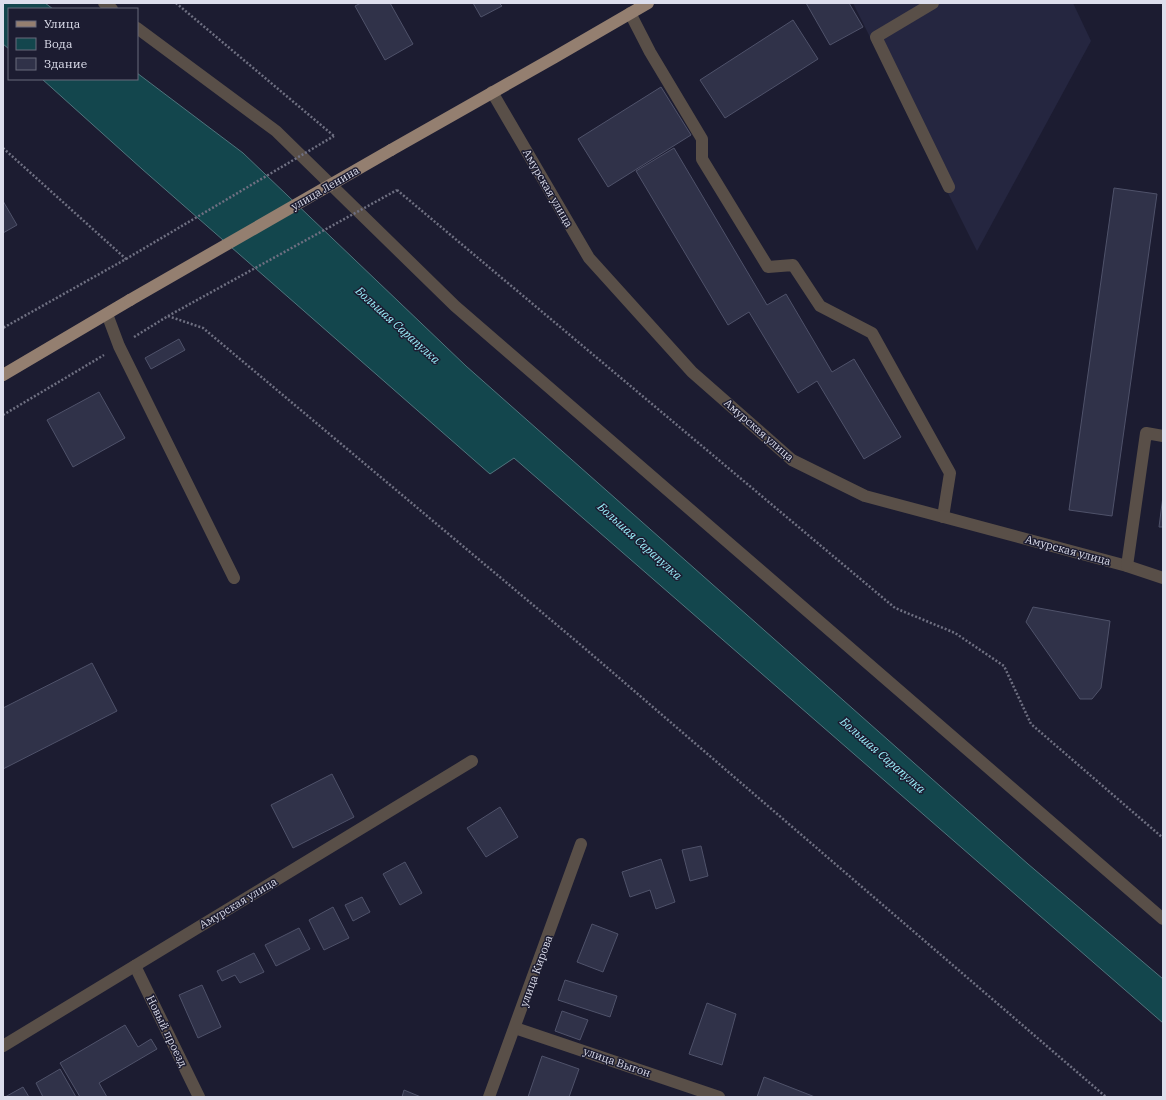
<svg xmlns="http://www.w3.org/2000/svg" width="1166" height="1100" font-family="'IBM Plex Serif',serif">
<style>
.built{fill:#252640}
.water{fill:#13464d;stroke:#50747d}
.building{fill:#303249;stroke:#4f526a}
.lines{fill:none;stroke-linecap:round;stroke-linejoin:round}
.path{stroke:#6f7082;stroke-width:2.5;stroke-dasharray:2 2;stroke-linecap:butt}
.minor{stroke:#594f48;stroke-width:12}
.major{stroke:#947f70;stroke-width:12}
.path-bridge{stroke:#6f7082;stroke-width:2.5;stroke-dasharray:2 2;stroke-linecap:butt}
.major-bridge{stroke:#947f70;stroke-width:12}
.labels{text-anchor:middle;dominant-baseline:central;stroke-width:3;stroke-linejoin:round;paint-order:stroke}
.street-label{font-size:11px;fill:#dddeec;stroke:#1c1c31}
.water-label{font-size:12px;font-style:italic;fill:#9aeffb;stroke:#1c1c31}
</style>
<rect width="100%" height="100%" fill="#1c1c31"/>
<path class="built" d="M853,3H1073L1091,41L977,251Z"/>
<g class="water">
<path d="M3,3H45L53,9H9V49L3,44Z"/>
<path d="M137,73L243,153L466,366L1028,864L1163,979V1023L514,458L490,474L142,169L42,79H137Z"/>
</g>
<g class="building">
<path d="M361,3H390L413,44L385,60L355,6Z"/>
<path d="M473,3H499L502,6L481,17Z"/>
<path d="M806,3H849L863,27L830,45Z"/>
<path d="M793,20L818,59L725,118L700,80Z"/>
<path d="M661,87L691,135L608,187L578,139Z"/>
<path d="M674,148L767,305L786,294L832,372L854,359L901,437L864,459L817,381L798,393L749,312L728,325L636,171Z"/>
<path d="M1114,188L1157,194L1112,516L1069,510Z"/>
<path d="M3,201L17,225L3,233Z"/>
<path d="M179,339L185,350L151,369L145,358Z"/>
<path d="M99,392L125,438L73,467L47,420Z"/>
<path d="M1163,496V527H1159Z"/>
<path d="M1033,607L1110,621L1101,688L1092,699H1080L1026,622Z"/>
<path d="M92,663L117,711L3,769V708Z"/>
<path d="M332,774L354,817L293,848L271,805Z"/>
<path d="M500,807L518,837L486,857L467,828Z"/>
<path d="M701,846L708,876L690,881L682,850Z"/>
<path d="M661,859L675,902L656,909L650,890L630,897L622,872Z"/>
<path d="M405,862L422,893L400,905L383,874Z"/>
<path d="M362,897L370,912L353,921L345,905Z"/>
<path d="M333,907L349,938L324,950L309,920Z"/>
<path d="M592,924L618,934L603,972L577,962Z"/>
<path d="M299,928L310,949L276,966L265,945Z"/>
<path d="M254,953L264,972L240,983L235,975L222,981L217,971Z"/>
<path d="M565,980L617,996L610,1017L558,1000Z"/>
<path d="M202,985L221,1027L198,1038L179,995Z"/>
<path d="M707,1003L736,1014L722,1065L689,1054Z"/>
<path d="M562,1011L588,1020L580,1040L555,1031Z"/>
<path d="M125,1025L138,1047L151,1039L157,1049L99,1083L107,1097H80L60,1063Z"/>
<path d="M542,1056L579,1069L569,1097H528Z"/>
<path d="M60,1069L76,1097H43L36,1083Z"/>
<path d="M764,1077L815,1097H757Z"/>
<path d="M23,1087L29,1097H5Z"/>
<path d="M404,1090L421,1097H402Z"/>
</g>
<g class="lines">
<g class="path">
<path d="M176,3L334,136"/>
<path d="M3,148L126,259L3,328"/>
<path d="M397,190L895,608L955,633L1004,666L1031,724L1163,838"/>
<path d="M134,337L168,316L203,328L582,646L1106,1097"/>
<path d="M3,415L104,355"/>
</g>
<g class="minor">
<path d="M104,3L112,9"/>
<path d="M933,3L876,37L949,187"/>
<path d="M630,13L650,52L702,139V159L768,267L793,265L820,306L872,333L950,473L943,517"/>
<path d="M137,28L276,131L455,306L1163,919"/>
<path d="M492,92L589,258L692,372L792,460L865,496L1127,566L1163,578"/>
<path d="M107,314L119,346L234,578"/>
<path d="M1127,566L1146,433L1163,436"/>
<path d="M135,966L199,1097"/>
<path d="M515,1028L719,1097"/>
<path d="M3,1046L472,761"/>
<path d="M489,1097L581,844"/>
</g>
<g class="major">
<path d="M391,150L555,57L648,3"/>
<path d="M3,375L130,300"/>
</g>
<g class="path-bridge">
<path d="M126,259L334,136"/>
<path d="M168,316L397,190"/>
</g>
<path class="major-bridge" d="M130,300L391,150"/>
</g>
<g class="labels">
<g class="street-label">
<text transform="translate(325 188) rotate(-30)">улица Ленина</text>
<text transform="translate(548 188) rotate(60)">Амурская улица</text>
<text transform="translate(759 430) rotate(41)">Амурская улица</text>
<text transform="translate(1068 550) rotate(15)">Амурская улица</text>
<text transform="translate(238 903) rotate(-31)">Амурская улица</text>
<text transform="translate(536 971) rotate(-70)">улица Кирова</text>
<text transform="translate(167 1031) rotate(64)">Новый проезд</text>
<text transform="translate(617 1062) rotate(19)">улица Выгон</text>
</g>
<g class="water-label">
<text transform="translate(398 325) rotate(42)">Большая Сарапулка</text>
<text transform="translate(640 541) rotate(42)">Большая Сарапулка</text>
<text transform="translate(883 755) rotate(41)">Большая Сарапулка</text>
</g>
</g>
<rect width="1166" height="1100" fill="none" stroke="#dddeec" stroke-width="8"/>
<rect x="8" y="8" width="130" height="72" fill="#1c1c31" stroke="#696a7c"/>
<rect x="16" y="21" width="20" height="6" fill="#947f70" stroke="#696a7c"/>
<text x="44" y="28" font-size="12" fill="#dddeec">Улица</text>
<rect x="16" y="38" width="20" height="12" fill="#13464d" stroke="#696a7c"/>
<text x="44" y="48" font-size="12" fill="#dddeec">Вода</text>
<rect x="16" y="58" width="20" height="12" fill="#303249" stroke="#696a7c"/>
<text x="44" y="68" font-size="12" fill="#dddeec">Здание</text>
</svg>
